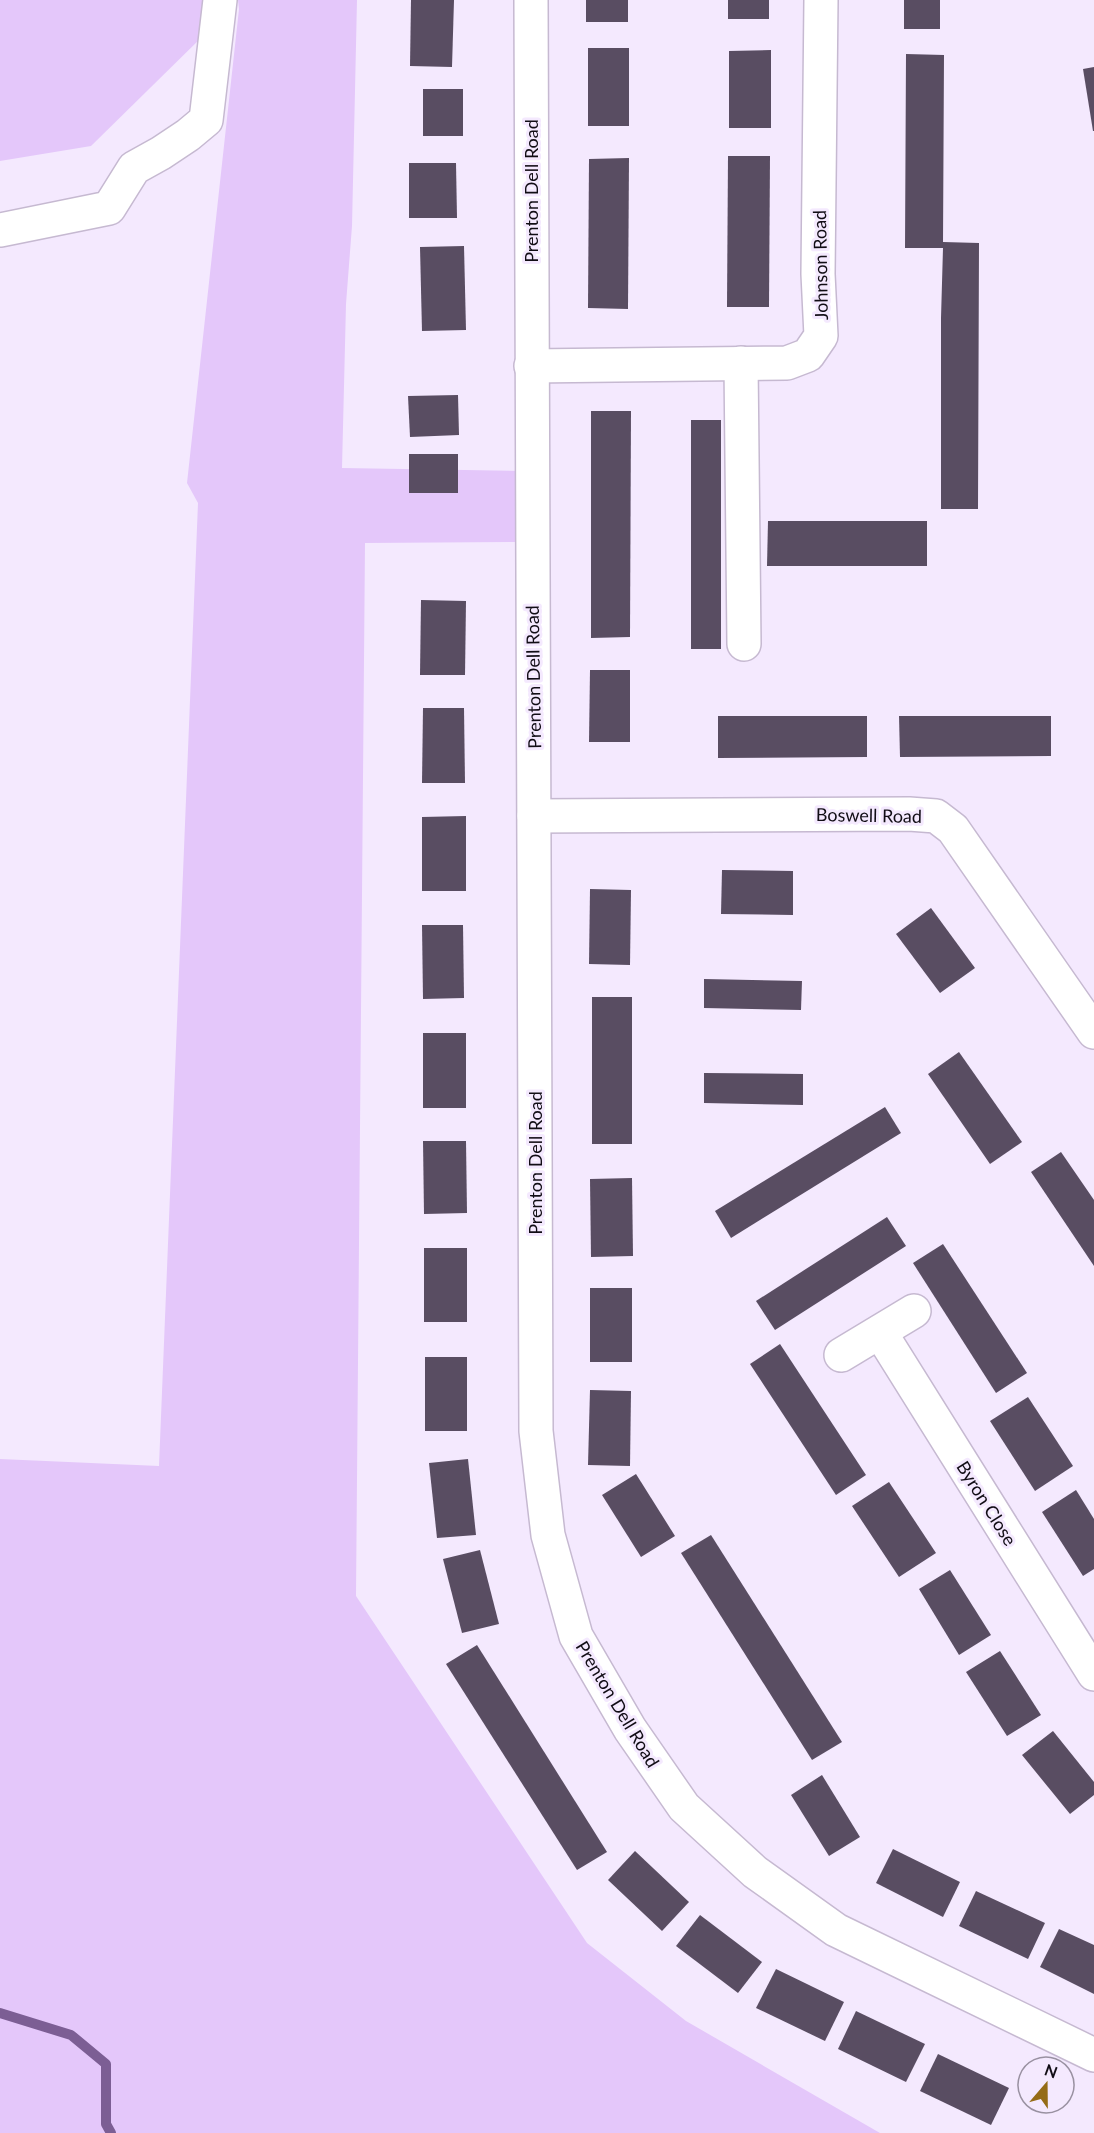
<svg xmlns="http://www.w3.org/2000/svg" width="1094" height="2133" font-family="Lato,sans-serif">
<style>
.green{fill:#e4c7fa}
.lines{fill:none;stroke-linecap:round;stroke-linejoin:round}
.stream{stroke:#7c5e94;stroke-width:10}
.building{fill:#594d62}
.minor-casing{stroke:#c6b9d1;stroke-width:36}
.minor{stroke:#fff;stroke-width:33}
.labels{text-anchor:middle;dominant-baseline:central;stroke-width:6;stroke-linejoin:round;paint-order:stroke}
.street-label{font-size:18px;fill:#110d15;stroke:#f4e9fe}
</style>
<rect width="100%" height="100%" fill="#f4e9fe"/>
<g class="green">
<path d="M0,0H203L206,33L91,146L0,161Z"/>
<path d="M238,0H357L352,226L346,304L342,468L525,471L524,542L365,543L356,1596L587,1943L686,2021L880,2133H0V1459L159,1466L198,503L187,483L239,9Z"/>
</g>
<g class="lines">
<path class="stream" d="M0,2013L71,2035L106,2064V2124L111,2133"/>
</g>
<g class="building">
<path d="M411,0H454L452,67L410,66Z"/>
<rect x="586" y="0" width="42" height="22"/>
<rect x="728" y="0" width="41" height="19"/>
<rect x="904" y="0" width="36" height="29"/>
<rect x="588" y="48" width="41" height="78"/>
<path d="M771,50V128H729V51Z"/>
<path d="M906,54L944,55L943,242L979,243L978,509H941V318L943,248H905Z"/>
<path d="M1094,67V131H1093L1083,69Z"/>
<rect x="423" y="89" width="40" height="47"/>
<path d="M728,156H770L769,307H727Z"/>
<path d="M629,158L628,309L588,308L589,159Z"/>
<path d="M409,163H456L457,218H409Z"/>
<path d="M464,246L466,330L422,331L420,247Z"/>
<path d="M458,395L459,435L410,437L408,396Z"/>
<path d="M591,411H631L630,637L591,638Z"/>
<rect x="691" y="420" width="30" height="229"/>
<rect x="409" y="454" width="49" height="39"/>
<path d="M768,521H927V566H767Z"/>
<path d="M421,600L466,601L465,675H420Z"/>
<path d="M590,670H630V742H589Z"/>
<path d="M423,708H464L465,783H422Z"/>
<path d="M718,716H867V757L718,758Z"/>
<path d="M899,716H1051V756L900,757Z"/>
<path d="M466,816V891H422V817Z"/>
<path d="M722,870L793,871V915L721,914Z"/>
<path d="M590,889L631,890L630,965L589,964Z"/>
<path d="M931,908L975,968L940,993L896,934Z"/>
<path d="M422,925H463L464,998L423,999Z"/>
<path d="M704,979L802,981L801,1010L704,1008Z"/>
<rect x="592" y="997" width="40" height="147"/>
<rect x="423" y="1033" width="43" height="75"/>
<path d="M959,1052L1022,1142L990,1164L928,1074Z"/>
<path d="M704,1073L803,1074V1105L704,1103Z"/>
<path d="M885,1107L901,1133L731,1238L715,1211Z"/>
<path d="M423,1141H466L467,1213L424,1214Z"/>
<path d="M1061,1152L1094,1200V1266L1031,1172Z"/>
<path d="M632,1178L633,1256L591,1257L590,1179Z"/>
<path d="M887,1217L906,1246L775,1330L756,1301Z"/>
<path d="M943,1244L1027,1373L996,1393L913,1263Z"/>
<rect x="424" y="1248" width="43" height="74"/>
<rect x="590" y="1288" width="42" height="74"/>
<path d="M780,1344L866,1475L836,1495L750,1364Z"/>
<rect x="425" y="1357" width="42" height="74"/>
<path d="M590,1390L631,1391L630,1466L588,1465Z"/>
<path d="M1028,1397L1073,1466L1035,1491L990,1421Z"/>
<path d="M468,1459L476,1535L437,1538L429,1463Z"/>
<path d="M636,1474L675,1536L641,1557L602,1495Z"/>
<path d="M889,1482L936,1553L899,1577L852,1506Z"/>
<path d="M1076,1490L1094,1519V1569L1083,1576L1042,1512Z"/>
<path d="M711,1535L842,1742L812,1760L681,1553Z"/>
<path d="M480,1550L499,1624L462,1633L443,1559Z"/>
<path d="M950,1570L991,1635L959,1655L919,1589Z"/>
<path d="M477,1645L607,1852L577,1870L446,1664Z"/>
<path d="M1000,1651L1041,1715L1007,1736L966,1672Z"/>
<path d="M1053,1731L1094,1782V1795L1070,1814L1022,1755Z"/>
<path d="M822,1775L860,1837L829,1856L791,1795Z"/>
<path d="M893,1849L960,1882L943,1917L876,1883Z"/>
<path d="M635,1851L689,1902L662,1931L608,1880Z"/>
<path d="M976,1891L1045,1923L1028,1959L959,1926Z"/>
<path d="M700,1915L762,1962L738,1993L676,1946Z"/>
<path d="M1059,1929L1094,1945V1994L1040,1967Z"/>
<path d="M776,1969L844,2002L825,2041L756,2008Z"/>
<path d="M856,2011L925,2044L906,2082L838,2049Z"/>
<path d="M938,2054L1009,2088L991,2125L920,2091Z"/>
</g>
<g class="lines">
<g class="minor-casing">
<g id="minor">
<path d="M531,0L536,1431L548,1535L576,1636L630,1729L684,1807L755,1872L836,1930L1094,2055"/>
<path d="M0,230L109,208L134,168L161,153L188,135L206,120L220,0"/>
<path d="M741,363L744,644"/>
<path d="M531,366L787,363L808,355L821,336L818,274L821,0"/>
<path d="M534,816L909,814L936,816L953,829L1094,1032"/>
<path d="M880,1332L1094,1674"/>
<path d="M841,1355L914,1311"/>
</g>
</g>
<use href="#minor" class="minor"/>
</g>
<g class="labels">
<g class="street-label">
<text transform="translate(531 191) rotate(-90)">Prenton Dell Road</text>
<text transform="translate(820 265) rotate(-91)">Johnson Road</text>
<text transform="translate(533 677) rotate(-91)">Prenton Dell Road</text>
<text transform="translate(869 815) rotate(1)">Boswell Road</text>
<text transform="translate(535 1163) rotate(-90)">Prenton Dell Road</text>
<text transform="translate(987 1503) rotate(58)">Byron Close</text>
<text transform="translate(618 1704) rotate(59)">Prenton Dell Road</text>
</g>
</g>
<g transform="translate(1046 2085) rotate(20)"><circle r="28" fill="#f4e9fe" stroke="#9991a1" stroke-width="1.5"/>
<path d="M0-4.5L10 22L0 15L-10 22Z" fill="#956c17"/>
<text y="-9" font-size="16" font-weight="bold" text-anchor="middle" fill="#110d15">N</text>
</g>
</svg>
